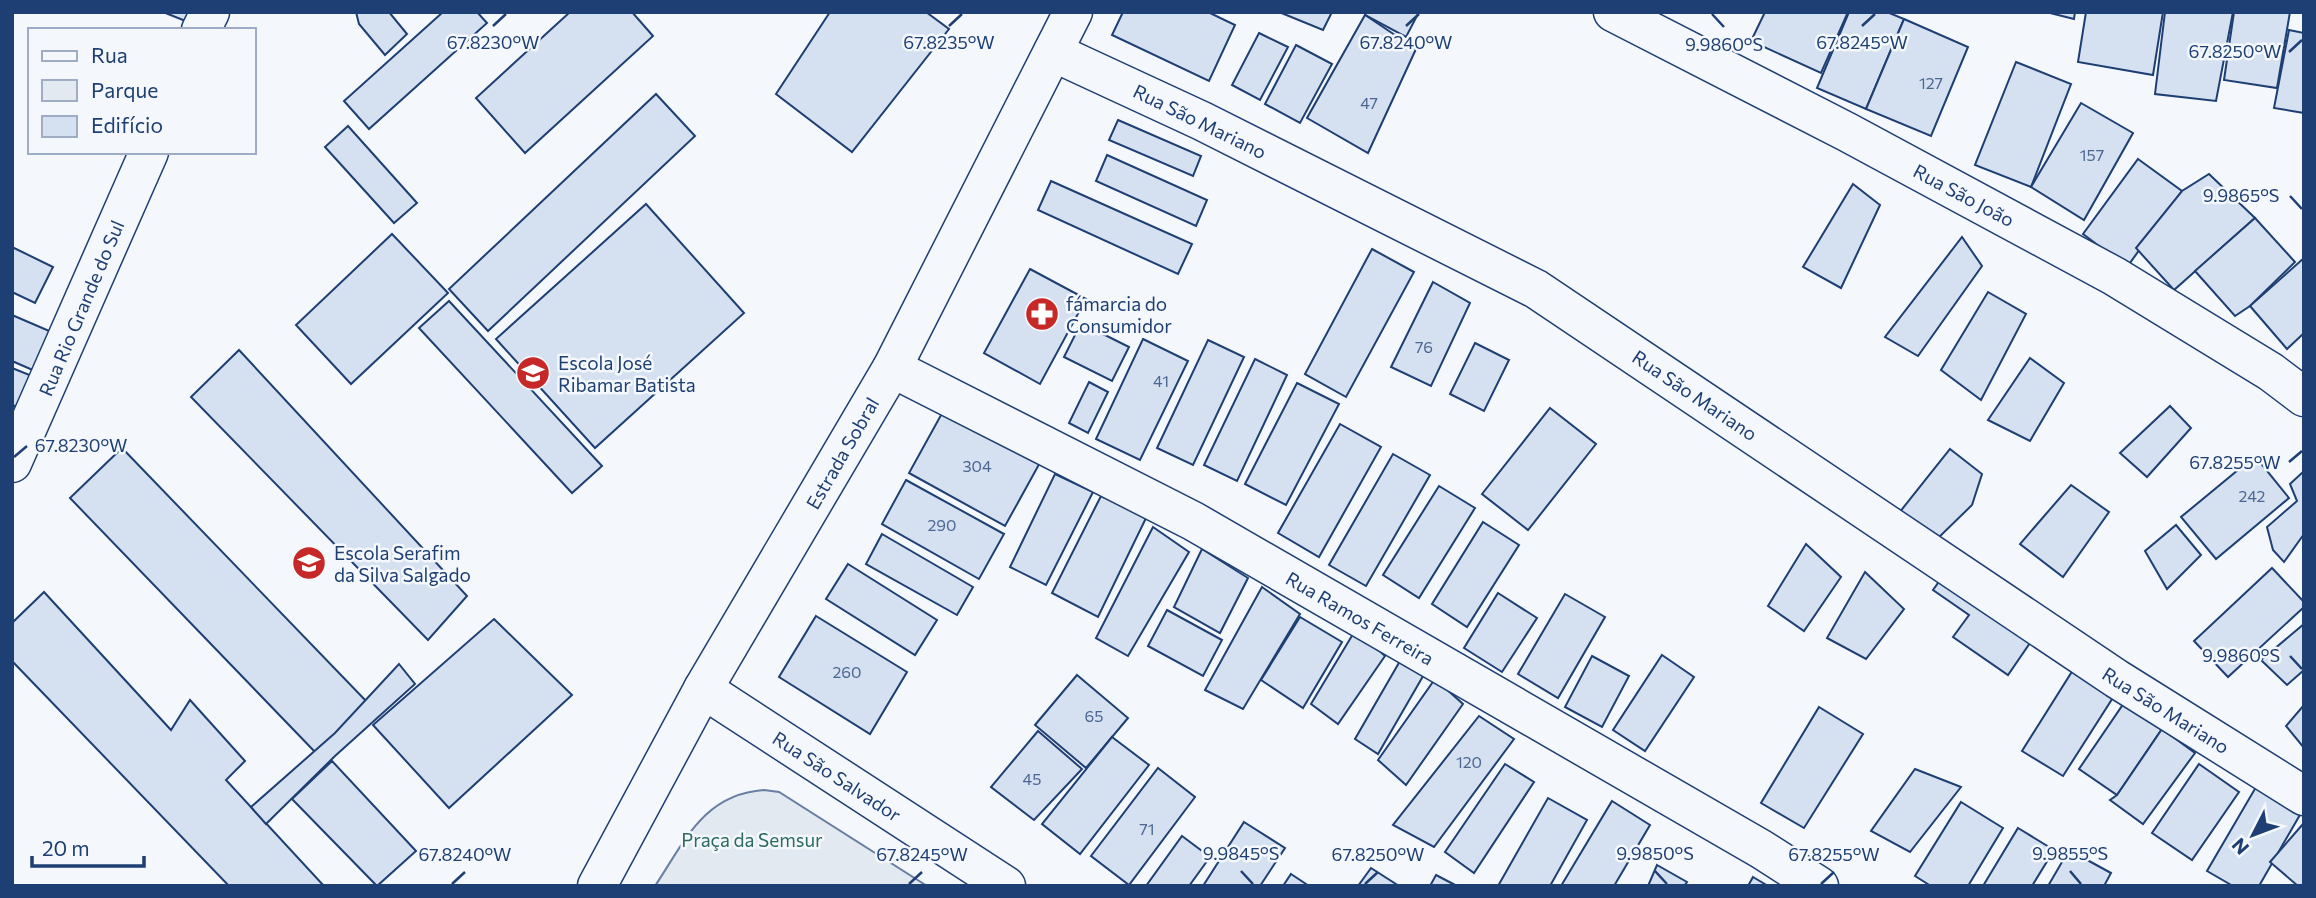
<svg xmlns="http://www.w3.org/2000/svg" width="2316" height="898" font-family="Commissioner,sans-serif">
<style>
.green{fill:#e3e9f0;stroke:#687fa3;stroke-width:2}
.building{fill:#d5e0f0;stroke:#1d3f73;stroke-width:2}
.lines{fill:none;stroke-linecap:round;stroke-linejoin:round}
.minor-casing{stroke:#1d3f73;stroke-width:41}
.minor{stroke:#f4f7fb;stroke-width:38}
.ticks{fill:none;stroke:#1d3f73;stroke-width:2.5}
.labels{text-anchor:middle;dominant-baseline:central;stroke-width:5;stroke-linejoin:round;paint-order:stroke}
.number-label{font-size:16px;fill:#4b6792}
.street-label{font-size:19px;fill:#1d3f73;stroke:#f4f7fb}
.poi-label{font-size:19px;fill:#1d3f73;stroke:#f4f7fb;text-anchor:start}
.park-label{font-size:19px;fill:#2c6c60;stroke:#f4f7fb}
.ticks-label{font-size:18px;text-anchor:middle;fill:#1d3f73;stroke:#f4f7fb;stroke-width:5;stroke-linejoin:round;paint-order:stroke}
</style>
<rect width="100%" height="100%" fill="#f4f7fb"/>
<path class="green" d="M764,790L779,792L927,886H655C685,841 704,794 764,790Z"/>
<g class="building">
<path d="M163,12H194L188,22Z"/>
<path d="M356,12H389L407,34L385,55L359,24Z"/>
<path d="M443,12H477L487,23L369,129L344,101Z"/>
<path d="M570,12H632L653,36L525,153L476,98Z"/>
<path d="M830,12H926L949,29L852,152L776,94Z"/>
<path d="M1123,12H1208L1235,25L1209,81L1112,35Z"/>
<path d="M1279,12H1332L1323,30Z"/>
<path d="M1366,12H1419L1406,37L1365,15Z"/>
<path d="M1765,12H1848L1821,73L1751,41Z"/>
<path d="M1849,12H1887L1904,19L1866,109L1817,88Z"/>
<path d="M2046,12H2075L2074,19Z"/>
<path d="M2086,12H2163L2153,75L2078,62Z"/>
<path d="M2165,12H2233L2216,101L2155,94Z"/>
<path d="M2234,12H2290L2277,88L2224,80Z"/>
<path d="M1365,15L1416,49L1368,153L1307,118Z"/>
<path d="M1904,19L1968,47L1931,136L1866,109Z"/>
<path d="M2289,30L2304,33V113L2274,108Z"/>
<path d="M1259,33L1288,47L1260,100L1232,85Z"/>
<path d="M1296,45L1332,64L1300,123L1265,104Z"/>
<path d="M2016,62L2071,84L2031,187L1975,165Z"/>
<path d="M656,94L695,136L488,331L449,289Z"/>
<path d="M2081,103L2133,133L2084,220L2031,187Z"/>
<path d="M1118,120L1201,156L1193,176L1109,140Z"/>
<path d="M348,126L417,203L394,223L325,147Z"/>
<path d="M1107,155L1207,200L1196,226L1096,181Z"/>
<path d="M2138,159L2182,191L2127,267L2083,234Z"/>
<path d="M2209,174L2255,218L2174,290L2136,248L2182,191Z"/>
<path d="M1051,181L1192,244L1178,274L1038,210Z"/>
<path d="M1853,184L1880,205L1841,288L1803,267Z"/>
<path d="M646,204L744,313L595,448L496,339Z"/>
<path d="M2255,218L2295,262L2250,306L2235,316L2195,271Z"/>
<path d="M392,234L448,293L351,384L296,325Z"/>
<path d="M1962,237L1982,266L1918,356L1885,337Z"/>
<path d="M12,247L53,267L35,303L12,292Z"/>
<path d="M1372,249L1414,272L1346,397L1305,374Z"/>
<path d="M2304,258V333L2287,349L2250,306Z"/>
<path d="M1030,269L1086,299L1040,384L984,353Z"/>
<path d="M1433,282L1470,303L1431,386L1391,367Z"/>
<path d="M1988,292L2026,314L1981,400L1941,370Z"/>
<path d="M449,301L602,466L572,493L419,328Z"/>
<path d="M12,315L61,336L44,375L12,361Z"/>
<path d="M1081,323L1129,347L1112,381L1064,357Z"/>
<path d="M1143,339L1188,361L1140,460L1096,439Z"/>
<path d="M1208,340L1244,357L1193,465L1157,448Z"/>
<path d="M1475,343L1509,360L1484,411L1450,394Z"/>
<path d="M239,350L467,596L428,640L191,397Z"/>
<path d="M2030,358L2064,383L2030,441L1988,420Z"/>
<path d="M1255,359L1287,375L1237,481L1204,465Z"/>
<path d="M12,368L32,376L18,407L12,405Z"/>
<path d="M1089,382L1108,392L1088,433L1069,423Z"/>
<path d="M1297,383L1339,404L1286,505L1245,484Z"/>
<path d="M946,406L1042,459L1005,526L909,473Z"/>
<path d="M2170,406L2191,428L2147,477L2120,453Z"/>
<path d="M1550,408L1596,444L1528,530L1482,494Z"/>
<path d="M1340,424L1381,447L1319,557L1278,533Z"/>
<path d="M122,448L368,703L316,753L70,498Z"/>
<path d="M1950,449L1982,474L1972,505L1931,545L1895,518Z"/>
<path d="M1393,454L1430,475L1366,586L1329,565Z"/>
<path d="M2255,456L2289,498L2216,559L2181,517Z"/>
<path d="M2304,471V534L2284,562L2273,550L2267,527L2297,501L2290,484Z"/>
<path d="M1055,474L1093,492L1046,585L1010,567Z"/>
<path d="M906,480L1004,534L979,579L882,524Z"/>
<path d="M2071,485L2109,512L2063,577L2020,544Z"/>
<path d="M1439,486L1475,508L1419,598L1383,575Z"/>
<path d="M1101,496L1147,516L1098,617L1052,593Z"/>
<path d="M1483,522L1519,545L1467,627L1432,604Z"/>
<path d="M2176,525L2201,555L2167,589L2145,551Z"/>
<path d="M1153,527L1189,552L1128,656L1096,638Z"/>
<path d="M882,534L973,587L957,615L866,564Z"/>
<path d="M1806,544L1841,577L1804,631L1768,606Z"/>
<path d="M1202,549L1248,578L1220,633L1174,607Z"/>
<path d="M848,564L937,620L915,655L826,599Z"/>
<path d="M2272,568L2304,602V607L2228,677L2194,641Z"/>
<path d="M1865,572L1904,609L1866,659L1827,638Z"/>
<path d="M1943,576L2032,640L2008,675L1953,637L1969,615L1933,590Z"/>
<path d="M1262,587L1300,614L1243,709L1205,690Z"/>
<path d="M44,592L171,730L190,700L245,761L226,780L324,886H229L12,661V623Z"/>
<path d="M1498,593L1537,618L1502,672L1464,648Z"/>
<path d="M1565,594L1605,617L1558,698L1518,674Z"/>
<path d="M1167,610L1222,640L1203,676L1148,646Z"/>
<path d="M816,616L907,672L870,734L779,677Z"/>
<path d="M1300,617L1342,642L1303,708L1261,680Z"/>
<path d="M494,619L572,695L449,808L373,725Z"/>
<path d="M2304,624V670L2287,685L2261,660Z"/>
<path d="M1356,629L1385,656L1338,724L1311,704Z"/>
<path d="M1662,655L1694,677L1645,751L1613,730Z"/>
<path d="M1592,656L1629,676L1602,727L1565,707Z"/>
<path d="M1400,661L1426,671L1378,754L1355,739Z"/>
<path d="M399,664L415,684L335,756L266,824L251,807L335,733Z"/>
<path d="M2073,670L2114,696L2063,776L2022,751Z"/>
<path d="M1077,675L1128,718L1086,768L1035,725Z"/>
<path d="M1435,679L1463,704L1406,785L1378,760Z"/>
<path d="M2124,703L2162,729L2117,795L2079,769Z"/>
<path d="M2304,705V748L2286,726Z"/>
<path d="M1819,707L1863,734L1804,828L1761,803Z"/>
<path d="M1479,716L1514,739L1434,847L1393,825Z"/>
<path d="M2162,729L2195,753L2143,824L2110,800L2117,795Z"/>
<path d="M1038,731L1082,769L1034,820L991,787Z"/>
<path d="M1112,737L1149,765L1080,854L1042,824Z"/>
<path d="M332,761L416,851L377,886L292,799Z"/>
<path d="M1505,764L1534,782L1474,873L1445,852Z"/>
<path d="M2199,764L2239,792L2192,860L2152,833Z"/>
<path d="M1158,768L1195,797L1129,885L1091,856Z"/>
<path d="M1915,769L1961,787L1910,852L1871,831Z"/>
<path d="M2256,787L2301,813L2259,886H2233L2207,871Z"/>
<path d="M1548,798L1587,820L1550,886H1498Z"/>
<path d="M1612,801L1650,825L1614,886H1561Z"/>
<path d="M1961,802L2003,828L1968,886H1931L1915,876Z"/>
<path d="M1244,822L1285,848L1260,886H1203Z"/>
<path d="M2303,824L2304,886H2298L2270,862Z"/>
<path d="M2018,828L2054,850L2032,886H1983Z"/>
<path d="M1182,836L1210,857L1189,886H1146Z"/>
<path d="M2069,850L2111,873L2104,886H2048Z"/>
<path d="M1657,865L1687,882L1684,886H1648Z"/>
<path d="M1371,868L1399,886H1358Z"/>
<path d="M1291,874L1309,886H1283Z"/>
<path d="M1436,875L1457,886H1430Z"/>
<path d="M1753,877L1768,886H1748Z"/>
</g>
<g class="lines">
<g class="minor-casing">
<g id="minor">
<path d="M1613,12L1847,132L2114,276L2271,372L2304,397"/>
<path d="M201,30L210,12"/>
<path d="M1053,52L1202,121L1536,289L2117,679L2304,796"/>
<path d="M892,368L1193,521L1761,849L1819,886"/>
<path d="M12,463L149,152"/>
<path d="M703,689L1006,886"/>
<path d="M597,886L703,689L892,368L1073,12"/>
</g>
</g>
<use href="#minor" class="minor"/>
</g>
<path class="ticks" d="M1712,14L1724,27M493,26L506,14M949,26L962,14M1406,26L1419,14M1862,26L1875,14M2289,52L2302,40M2290,196L2302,209M14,457L27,446M2289,462L2302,451M2290,656L2302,669M1241,871L1253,884M1655,871L1667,884M2070,871L2081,884M452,884L465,872M909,884L922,872M1365,884L1378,872M1821,884L1834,872"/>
<defs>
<g id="pharmacy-disc" transform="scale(1.75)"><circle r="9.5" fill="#c62828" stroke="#f4f7fb"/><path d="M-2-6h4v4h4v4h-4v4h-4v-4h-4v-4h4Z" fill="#fff"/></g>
<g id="school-disc" transform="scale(1.75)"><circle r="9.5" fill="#c62828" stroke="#f4f7fb"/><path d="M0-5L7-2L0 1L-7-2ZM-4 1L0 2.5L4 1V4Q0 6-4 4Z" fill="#fff"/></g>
</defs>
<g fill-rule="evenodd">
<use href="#pharmacy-disc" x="1042" y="314"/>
<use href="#school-disc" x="533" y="373"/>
<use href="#school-disc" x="309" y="563"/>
</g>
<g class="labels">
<g class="number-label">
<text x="1931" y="82">127</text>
<text x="1369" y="102">47</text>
<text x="2092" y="154">157</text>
<text x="1424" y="346">76</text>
<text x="1161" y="380">41</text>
<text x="977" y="465">304</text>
<text x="2252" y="495">242</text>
<text x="942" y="524">290</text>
<text x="847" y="671">260</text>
<text x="1094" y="715">65</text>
<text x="1469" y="761">120</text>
<text x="1032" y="778">45</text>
<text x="1147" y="828">71</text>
</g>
<g class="street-label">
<text transform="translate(1200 121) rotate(26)">Rua São Mariano</text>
<text transform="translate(1964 195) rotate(28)">Rua São João</text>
<text transform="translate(81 308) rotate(-67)">Rua Rio Grande do Sul</text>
<text transform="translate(1695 395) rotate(34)">Rua São Mariano</text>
<text transform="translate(842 453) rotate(-60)">Estrada Sobral</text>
<text transform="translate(1360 618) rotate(30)">Rua Ramos Ferreira</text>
<text transform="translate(2166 710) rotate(32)">Rua São Mariano</text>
<text transform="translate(837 776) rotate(33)">Rua São Salvador</text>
</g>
<g class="poi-label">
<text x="1066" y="303">fámarcia do<tspan x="1066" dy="22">Consumidor</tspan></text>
<text x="558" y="362">Escola José<tspan x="558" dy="22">Ribamar Batista</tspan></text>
<text x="334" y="552">Escola Serafim<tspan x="334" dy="22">da Silva Salgado</tspan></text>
</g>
<g class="park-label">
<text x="752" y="839">Praça da Semsur</text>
</g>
</g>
<g class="ticks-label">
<text x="493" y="49">67.8230°W</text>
<text x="949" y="49">67.8235°W</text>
<text x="1406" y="49">67.8240°W</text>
<text x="1862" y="49">67.8245°W</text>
<text x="1724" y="51">9.9860°S</text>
<text x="2235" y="58">67.8250°W</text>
<text x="2241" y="202">9.9865°S</text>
<text x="81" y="452">67.8230°W</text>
<text x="2235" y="469">67.8255°W</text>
<text x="2241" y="662">9.9860°S</text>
<text x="1241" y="860">9.9845°S</text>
<text x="1655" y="860">9.9850°S</text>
<text x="2070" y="860">9.9855°S</text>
<text x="465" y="861">67.8240°W</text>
<text x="922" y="861">67.8245°W</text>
<text x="1378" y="861">67.8250°W</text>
<text x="1834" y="861">67.8255°W</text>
</g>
<rect width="2316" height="898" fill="none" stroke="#1d3f73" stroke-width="28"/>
<rect x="28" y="28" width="228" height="126" fill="#f4f7fb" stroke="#9eadc5" stroke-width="2"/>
<rect x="42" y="51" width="35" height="10" fill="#f4f7fb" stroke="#9eadc5" stroke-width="2"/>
<text x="91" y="63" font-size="21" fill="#1d3f73">Rua</text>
<rect x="42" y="80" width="35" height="21" fill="#e3e9f0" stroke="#9eadc5" stroke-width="2"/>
<text x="91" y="98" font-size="21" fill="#1d3f73">Parque</text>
<rect x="42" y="116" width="35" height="21" fill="#d5e0f0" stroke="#9eadc5" stroke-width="2"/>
<text x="91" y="133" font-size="21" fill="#1d3f73">Edifício</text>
<g transform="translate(2253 835) rotate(228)" stroke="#f4f7fb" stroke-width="5" paint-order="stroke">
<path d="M0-5L12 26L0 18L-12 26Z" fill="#1d3f73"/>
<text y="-10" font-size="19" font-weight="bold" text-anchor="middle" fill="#1d3f73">N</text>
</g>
<path d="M32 856v10h112v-10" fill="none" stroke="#1d3f73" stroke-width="3.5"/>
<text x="42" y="856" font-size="21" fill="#1d3f73" stroke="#f4f7fb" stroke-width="5" paint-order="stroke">20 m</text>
</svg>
